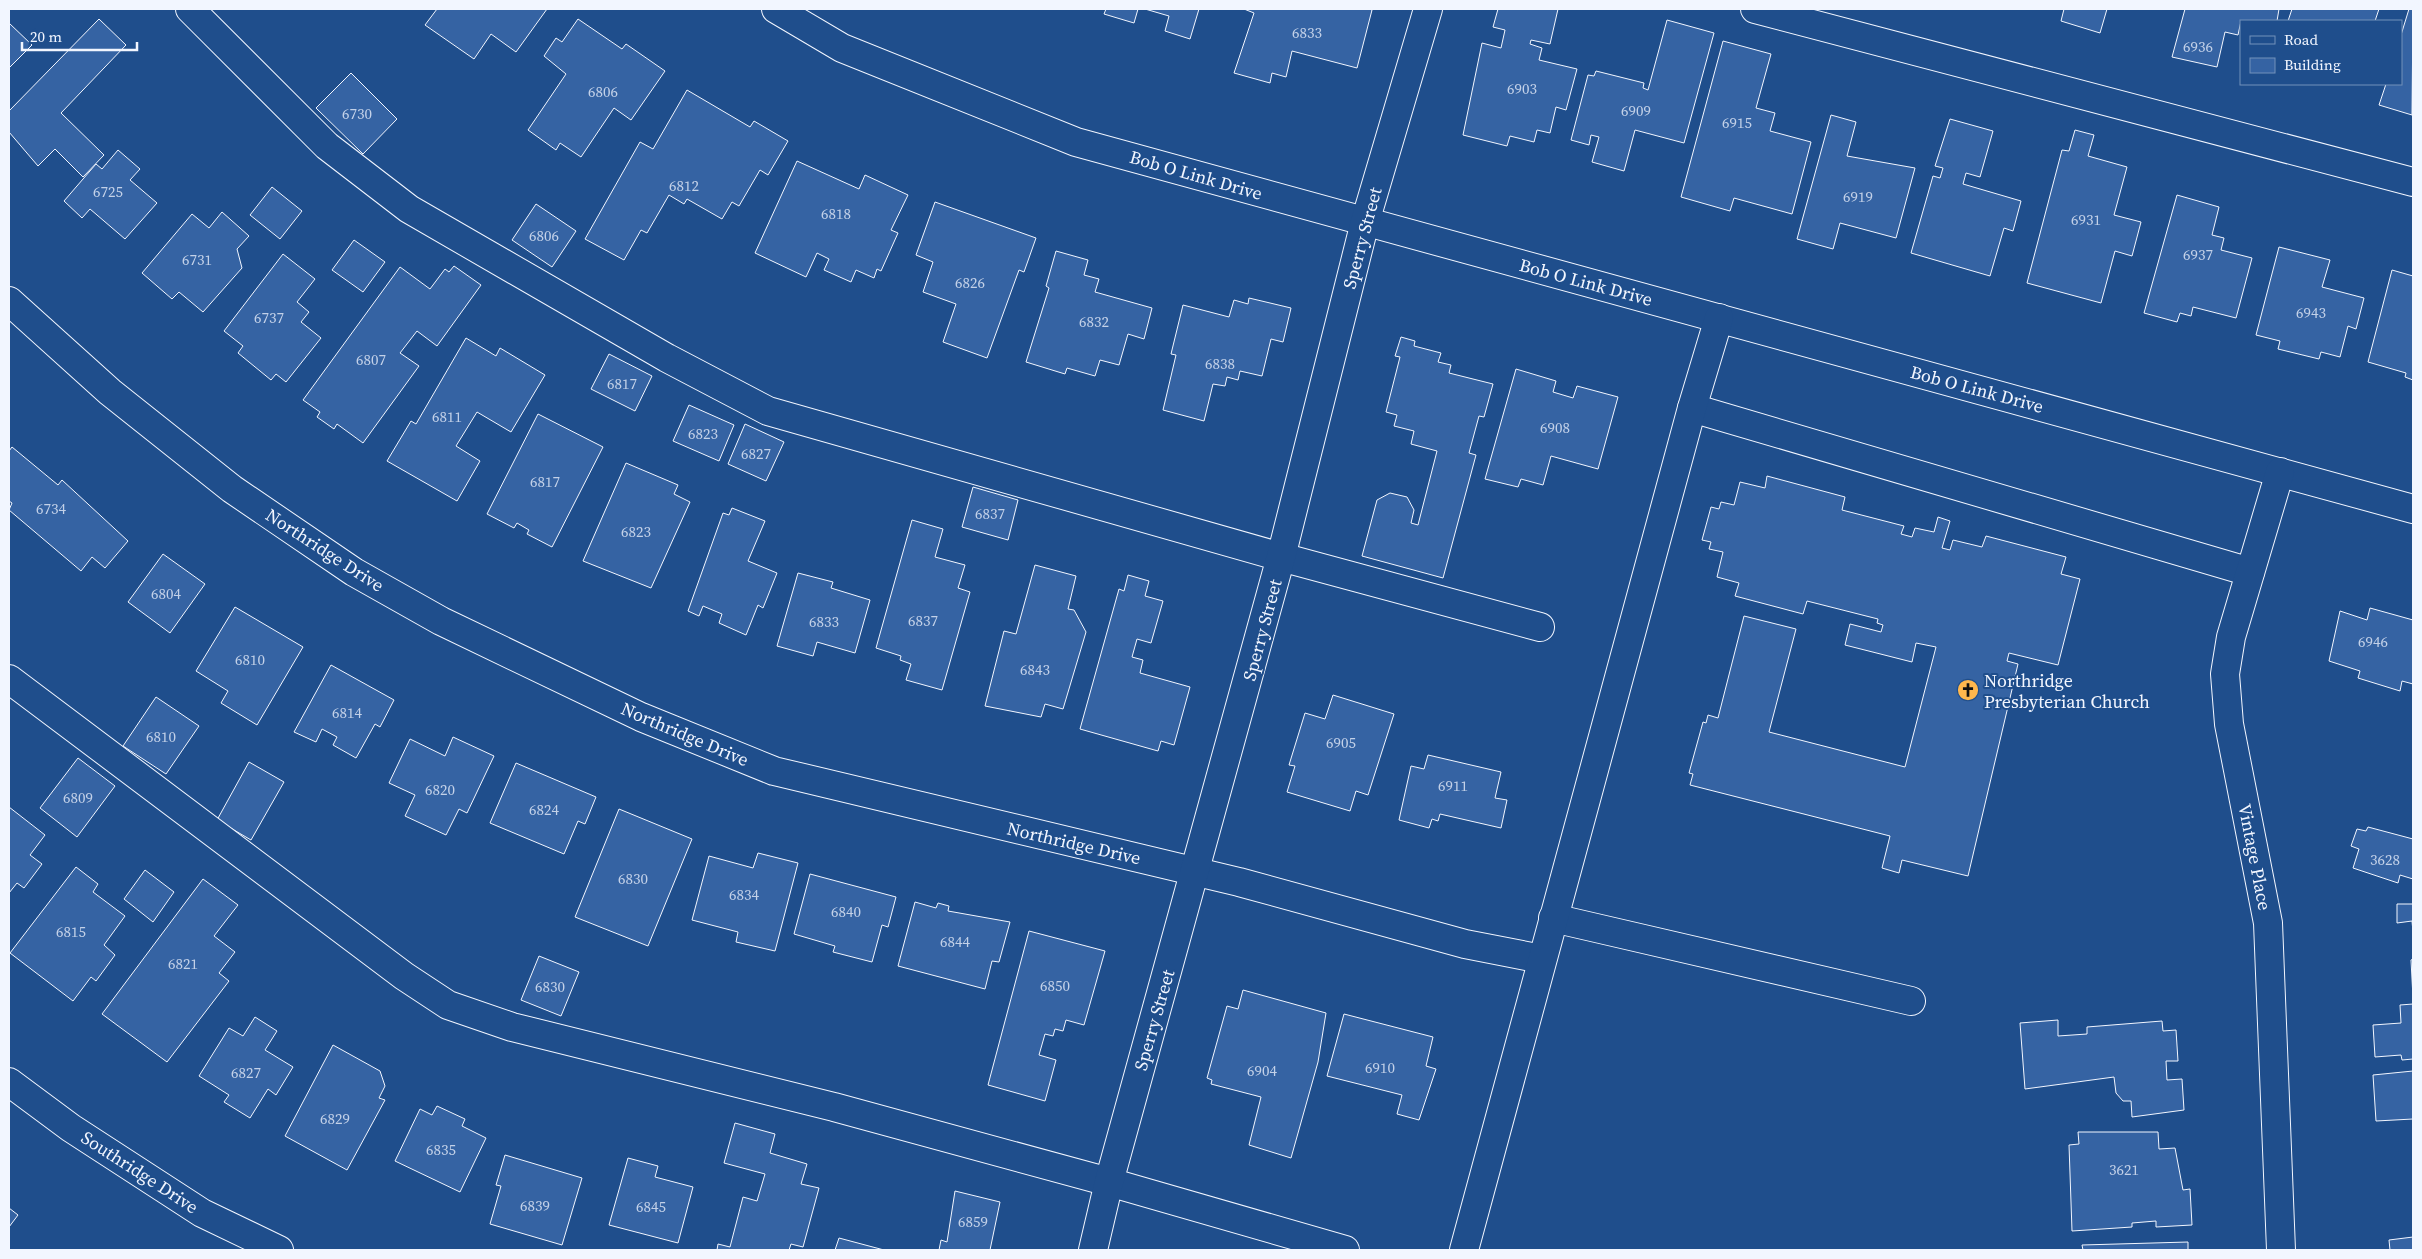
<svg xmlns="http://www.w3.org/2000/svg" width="2422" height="1259" font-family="'Source Serif 4',serif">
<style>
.building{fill:#3563a3;stroke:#f2f6ff}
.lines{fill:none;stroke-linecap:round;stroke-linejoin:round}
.minor-casing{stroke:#f2f6ff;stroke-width:30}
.minor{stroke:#1f4e8c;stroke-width:28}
.labels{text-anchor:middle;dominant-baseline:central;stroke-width:4;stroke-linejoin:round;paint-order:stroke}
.number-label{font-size:15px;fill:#c3d1e8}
.street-label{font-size:18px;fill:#f2f6ff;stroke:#1f4e8c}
.poi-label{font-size:18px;fill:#f2f6ff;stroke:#1f4e8c;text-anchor:start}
</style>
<rect width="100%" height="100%" fill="#1f4e8c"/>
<g class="building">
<path d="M437,9H547L516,52L491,34L474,59L425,25Z"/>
<path d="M1106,9H1138L1134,23L1104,14Z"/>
<path d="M1145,9H1199L1190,39L1165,31L1169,16Z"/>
<path d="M1244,9H1369L1372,10L1357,68L1292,51L1286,77L1272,73L1270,83L1234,73L1254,13Z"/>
<path d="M1498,9H1558L1550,44L1531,40L1530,44L1542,48L1539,60L1577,69L1566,110L1556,107L1550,133L1537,130L1534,142L1510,136L1507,146L1463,135L1482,43L1501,48L1505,30L1493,27Z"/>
<path d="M2064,9H2107L2100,33L2061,21Z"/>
<path d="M2185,9H2279L2277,21H2241L2238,35L2225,32L2217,67L2172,57Z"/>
<path d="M2292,9H2379L2375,21H2288Z"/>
<path d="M2409,9H2413L2412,115L2379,105L2386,84H2401V35Z"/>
<path d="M99,19L126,45L61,113L104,155L83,177L55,149L38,166L9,132V111Z"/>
<path d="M578,19L622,49L626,44L665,71L631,120L614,108L581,157L560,143L556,150L528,130L566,74L544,56L556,38L562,42Z"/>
<path d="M1667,20L1714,33L1684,143L1635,130L1624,171L1592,162L1599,137L1591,135L1589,145L1571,140L1588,75L1594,76L1596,71L1644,83L1643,88L1648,90Z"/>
<path d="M9,23L32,45L9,68Z"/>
<path d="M1723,41L1771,54L1756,108L1775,113L1770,131L1811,142L1792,214L1734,198L1730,211L1681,197Z"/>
<path d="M351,73L397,119L363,154L316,108Z"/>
<path d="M687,90L750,127L754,121L788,141L768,175L760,170L739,206L732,202L722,219L687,199L684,204L669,195L647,233L641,230L624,260L585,239L640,142L653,149Z"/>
<path d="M1831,115L1856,122L1847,156L1915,168L1896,238L1840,223L1833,249L1797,239Z"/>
<path d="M1950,119L1993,131L1980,177L1966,173L1963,184L2021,201L2013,231L2004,228L1990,276L1911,253L1933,176L1940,178L1943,168L1935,166Z"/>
<path d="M2075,130L2094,135L2088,156L2127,167L2114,215L2141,222L2132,256L2115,251L2101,303L2027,283L2062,150L2069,151Z"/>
<path d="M118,150L140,169L130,180L157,203L125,239L90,209L82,218L64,201L96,164L102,169Z"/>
<path d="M797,161L859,189L865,175L908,195L891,230L898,233L881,271L877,269L874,278L856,270L851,282L824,270L829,259L817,253L806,277L755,253Z"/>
<path d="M272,187L302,211L280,239L250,215Z"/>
<path d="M2177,195L2219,207L2212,235L2224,238L2221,250L2252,258L2236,318L2193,307L2191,316L2180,313L2177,322L2144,313Z"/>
<path d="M935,202L1036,238L1024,272L1019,270L987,358L943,342L956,304L923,292L933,262L916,255Z"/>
<path d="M536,204L576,231L552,267L512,240Z"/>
<path d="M222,212L249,236L237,249L242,268L203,312L179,292L172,299L142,273L192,214L209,228Z"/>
<path d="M354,240L385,262L363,292L332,270Z"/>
<path d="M2279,247L2330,260L2322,287L2364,298L2356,329L2348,326L2340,357L2321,352L2319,359L2278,349L2280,341L2256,335Z"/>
<path d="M1056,251L1088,260L1084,275L1099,279L1095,292L1152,308L1144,339L1128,334L1119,365L1100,360L1095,376L1067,368L1065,374L1026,362L1049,288L1046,286Z"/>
<path d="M283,254L315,279L297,302L309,312L301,322L321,338L286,382L276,374L271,380L238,353L243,346L224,331Z"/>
<path d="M454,266L481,285L437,346L417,331L400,353L419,366L363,443L337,424L334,429L317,417L320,412L303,400L400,267L430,289L445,269L449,272Z"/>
<path d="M2392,270L2413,276V380L2405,377L2406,373L2368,362Z"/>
<path d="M1249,298L1291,308L1283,342L1271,339L1262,376L1240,371L1238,380L1227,377L1225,386L1213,384L1204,421L1163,410L1176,355L1171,354L1183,305L1229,317L1234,300L1248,304Z"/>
<path d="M1401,337L1415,341L1414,346L1441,353L1438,362L1451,365L1449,373L1493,384L1484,417L1479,416L1469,453L1476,455L1443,578L1362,556L1377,500L1390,493L1407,497L1414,510L1411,523L1418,525L1437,451L1411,444L1414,431L1394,426L1397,415L1386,412L1400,357L1395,356Z"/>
<path d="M466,338L496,356L500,348L545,375L511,432L477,412L456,446L480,461L457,501L387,461L411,421L416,424Z"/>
<path d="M609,354L652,376L635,411L591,389Z"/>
<path d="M1516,369L1556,381L1553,392L1573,398L1577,386L1618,397L1598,469L1551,456L1543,485L1521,479L1518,487L1485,479Z"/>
<path d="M689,405L734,425L719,461L673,441Z"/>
<path d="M538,414L603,447L552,547L527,534L529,530L517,523L514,528L487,514Z"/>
<path d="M745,424L784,442L766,481L728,464Z"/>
<path d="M12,447L58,485L62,480L128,541L105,568L92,557L81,571L9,510L12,503L9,501V451Z"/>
<path d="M626,463L678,485L674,494L690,502L651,588L583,561Z"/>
<path d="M1767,476L1845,497L1842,510L1904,526L1901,534L1912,537L1915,528L1934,532L1938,517L1950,521L1942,548L1950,550L1953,540L1982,547L1986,536L2066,557L2061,574L2080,579L2058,665L2009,653L2007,661L2018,664L1968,876L1902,860L1899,873L1882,868L1890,836L1690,785L1693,774L1689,773L1703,722L1706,723L1708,715L1718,718L1744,616L1796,629L1769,732L1905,767L1936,647L1916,643L1912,662L1845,645L1850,624L1881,632L1883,625L1877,623L1878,619L1807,601L1803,614L1735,596L1739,583L1717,577L1723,552L1709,549L1711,542L1702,540L1711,507L1719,509L1721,502L1734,505L1740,482L1765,488Z"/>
<path d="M973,487L1018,500L1008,540L962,527Z"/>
<path d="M732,508L765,521L748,561L777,573L763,608L758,605L746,635L719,623L722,614L703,606L699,616L688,611L723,513L729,515Z"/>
<path d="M912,520L943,529L935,557L965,565L958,588L970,592L942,690L906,680L911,664L900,660L901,656L876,648Z"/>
<path d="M163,554L205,584L170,633L128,602Z"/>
<path d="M1035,565L1076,576L1068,609L1074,610L1086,632L1063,709L1045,704L1041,717L985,706L1004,631L1016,634Z"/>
<path d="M798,573L833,582L831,588L870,600L855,653L817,642L813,656L777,646Z"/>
<path d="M1128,575L1149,581L1145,596L1163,601L1151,643L1137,639L1132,657L1143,660L1140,673L1190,687L1174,745L1161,741L1158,751L1080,729L1119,589L1124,591Z"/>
<path d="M235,607L303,647L257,725L221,703L228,691L196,671Z"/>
<path d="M2370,608L2413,620V684L2402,681L2400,691L2358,678L2360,671L2329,661L2340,611L2367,620Z"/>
<path d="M331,665L394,700L380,727L375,724L356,758L333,745L337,737L322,729L316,742L294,732Z"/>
<path d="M1333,695L1394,714L1368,795L1356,791L1350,811L1287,792L1295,766L1289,765L1305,713L1325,719Z"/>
<path d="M156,697L199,726L166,774L123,746Z"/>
<path d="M453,737L494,756L467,813L459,809L446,835L405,816L415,795L389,783L410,739L445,756Z"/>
<path d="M1428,755L1501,772L1495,798L1507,800L1501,828L1440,814L1438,821L1432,819L1429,828L1399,820L1411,766L1424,769Z"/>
<path d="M78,758L115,786L77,837L40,808Z"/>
<path d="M249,762L284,782L251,840L217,820Z"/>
<path d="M516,763L596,797L585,824L578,821L564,854L490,823Z"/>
<path d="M9,807L45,835L30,855L42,864L24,888L17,883L9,893Z"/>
<path d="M619,809L692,839L648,946L575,917Z"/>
<path d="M2368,827L2413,839V879L2400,875L2398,883L2353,868L2359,849L2351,846L2357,829L2366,831Z"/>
<path d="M758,853L798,863L775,951L736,942L738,932L692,920L709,856L753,868Z"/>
<path d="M76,867L98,884L93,892L125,916L104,945L115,955L96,981L91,977L73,1001L10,953Z"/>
<path d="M145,870L174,892L153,922L124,899Z"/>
<path d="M810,874L896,897L888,927L882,925L872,962L833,952L835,946L794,934Z"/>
<path d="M203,879L238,905L214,936L235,952L219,973L229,981L167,1062L102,1014Z"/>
<path d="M915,902L936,908L938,903L949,906L948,911L1010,922L999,962L992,961L985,989L898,966Z"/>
<path d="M2397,904H2413V932L2412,921L2397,923Z"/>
<path d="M1029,931L1105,951L1084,1025L1066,1020L1063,1031L1055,1029L1053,1036L1045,1034L1039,1055L1056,1060L1045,1101L988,1085Z"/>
<path d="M539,956L579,972L561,1016L521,1000Z"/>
<path d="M2413,959V998L2411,960Z"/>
<path d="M1243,990L1326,1013L1318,1062L1291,1158L1249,1145L1261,1097L1211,1084L1212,1080L1207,1078L1227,1006L1238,1009Z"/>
<path d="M2413,1004V1059L2402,1060L2401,1055L2375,1057L2373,1025L2401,1023L2400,1005Z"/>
<path d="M1344,1014L1433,1037L1426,1066L1436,1069L1419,1120L1397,1114L1402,1095L1327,1076Z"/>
<path d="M255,1017L277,1031L265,1050L293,1067L276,1095L268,1089L250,1118L224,1102L229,1095L199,1076L229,1028L243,1036Z"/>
<path d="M2058,1020V1036L2087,1034V1027L2162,1021L2163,1031L2176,1030L2178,1061H2166L2167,1080L2182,1079L2184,1110L2132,1117L2131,1101H2123L2116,1093L2114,1077L2025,1089L2020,1023Z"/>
<path d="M333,1045L380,1071L385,1086L379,1098L385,1100L347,1170L285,1136Z"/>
<path d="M2413,1071V1119L2376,1121L2373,1075Z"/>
<path d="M437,1106L465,1119L462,1126L486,1138L460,1192L395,1161L420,1109L432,1115Z"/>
<path d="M735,1123L775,1134L770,1153L807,1164L801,1184L819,1188L803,1247L791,1244L789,1250H717L718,1244L730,1247L743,1197L757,1201L765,1174L724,1163Z"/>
<path d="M2078,1132H2158L2159,1149L2175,1148L2183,1190L2190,1189L2192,1225L2156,1227V1221L2132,1223V1227L2072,1231L2069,1145L2079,1144Z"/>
<path d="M505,1155L582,1178L562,1245L490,1224L501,1186L496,1185Z"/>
<path d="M628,1158L658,1166L655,1177L693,1187L678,1243L609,1225Z"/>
<path d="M955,1191L1000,1202L990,1250H939L941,1240L947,1242Z"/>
<path d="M9,1208L18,1215L9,1227Z"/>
<path d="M2413,1237V1250H2390L2389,1240Z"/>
<path d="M839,1238L884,1250H835Z"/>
<path d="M2188,1242V1250H2083L2082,1245Z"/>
</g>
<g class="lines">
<g class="minor-casing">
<g id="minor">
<path d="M190,9L327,146L409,209L667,358L768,411L1281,557L1540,627"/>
<path d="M776,9L842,48L1076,142L2413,509"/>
<path d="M1755,9L2413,182"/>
<path d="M9,301L110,392L232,489L354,572L441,621L641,717L774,771L1239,882L1465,944L1542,959"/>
<path d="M1692,408L2250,572"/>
<path d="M2280,472L2231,637L2225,674L2229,724L2268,923L2281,1250"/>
<path d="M9,679L404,976L448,1005L512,1027L834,1107L1109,1182L1345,1250"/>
<path d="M1553,918L1911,1001"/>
<path d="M9,1082L71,1128L202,1213L279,1250"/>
<path d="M1093,1250L1109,1182L1281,557L1365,222L1428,9"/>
<path d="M1464,1250L1692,408L1719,318"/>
</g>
</g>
<use href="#minor" class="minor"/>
</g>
<defs>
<g id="church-disc" transform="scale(1.125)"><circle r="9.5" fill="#ffb74d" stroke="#1f4e8c"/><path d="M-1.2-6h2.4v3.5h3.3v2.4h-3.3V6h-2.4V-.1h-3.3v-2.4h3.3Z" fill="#111"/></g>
</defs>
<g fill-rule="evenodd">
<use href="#church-disc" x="1968" y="690"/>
</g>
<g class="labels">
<g class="number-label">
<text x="1307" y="32">6833</text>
<text x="2198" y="46">6936</text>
<text x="1522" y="88">6903</text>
<text x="603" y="91">6806</text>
<text x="1636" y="110">6909</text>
<text x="357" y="113">6730</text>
<text x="1737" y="122">6915</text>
<text x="684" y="185">6812</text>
<text x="108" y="191">6725</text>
<text x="1858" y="196">6919</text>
<text x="836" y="213">6818</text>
<text x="2086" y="219">6931</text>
<text x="544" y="235">6806</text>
<text x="2198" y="254">6937</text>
<text x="197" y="259">6731</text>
<text x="970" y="282">6826</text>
<text x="2311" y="312">6943</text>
<text x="269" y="317">6737</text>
<text x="1094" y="321">6832</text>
<text x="371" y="359">6807</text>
<text x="1220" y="363">6838</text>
<text x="622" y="383">6817</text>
<text x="447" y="416">6811</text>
<text x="1555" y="427">6908</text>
<text x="703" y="433">6823</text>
<text x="756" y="453">6827</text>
<text x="545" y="481">6817</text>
<text x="51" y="508">6734</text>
<text x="990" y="513">6837</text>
<text x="636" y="531">6823</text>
<text x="166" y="593">6804</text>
<text x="923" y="620">6837</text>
<text x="824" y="621">6833</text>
<text x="2373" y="641">6946</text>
<text x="250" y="659">6810</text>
<text x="1035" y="669">6843</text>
<text x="347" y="712">6814</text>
<text x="161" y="736">6810</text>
<text x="1341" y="742">6905</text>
<text x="1453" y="785">6911</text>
<text x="440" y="789">6820</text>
<text x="78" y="797">6809</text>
<text x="544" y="809">6824</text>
<text x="2385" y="859">3628</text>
<text x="633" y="878">6830</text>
<text x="744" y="894">6834</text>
<text x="846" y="911">6840</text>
<text x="71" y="931">6815</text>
<text x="955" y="941">6844</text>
<text x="183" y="963">6821</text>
<text x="1055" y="985">6850</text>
<text x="550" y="986">6830</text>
<text x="1380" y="1067">6910</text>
<text x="1262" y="1070">6904</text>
<text x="246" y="1072">6827</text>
<text x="335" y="1118">6829</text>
<text x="441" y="1149">6835</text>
<text x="2124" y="1169">3621</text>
<text x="535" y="1205">6839</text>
<text x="651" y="1206">6845</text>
<text x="973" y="1221">6859</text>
</g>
<g class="street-label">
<text transform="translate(1196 175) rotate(16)">Bob O Link Drive</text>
<text transform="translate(1362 238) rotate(-75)">Sperry Street</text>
<text transform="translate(1586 282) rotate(15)">Bob O Link Drive</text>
<text transform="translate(1977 389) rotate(15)">Bob O Link Drive</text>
<text transform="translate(325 550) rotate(33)">Northridge Drive</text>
<text transform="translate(1262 630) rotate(-75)">Sperry Street</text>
<text transform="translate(685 734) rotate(23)">Northridge Drive</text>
<text transform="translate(1074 843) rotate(13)">Northridge Drive</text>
<text transform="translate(2255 857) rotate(79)">Vintage Place</text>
<text transform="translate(1154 1020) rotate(-74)">Sperry Street</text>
<text transform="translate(140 1172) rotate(33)">Southridge Drive</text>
</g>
<g class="poi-label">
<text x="1984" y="680">Northridge<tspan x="1984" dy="21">Presbyterian Church</tspan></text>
</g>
</g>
<rect width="2422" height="1259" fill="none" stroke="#f2f6ff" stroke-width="20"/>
<rect x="2240" y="20" width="162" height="65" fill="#1f4e8c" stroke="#7391ba"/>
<rect x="2250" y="36" width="25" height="8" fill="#1f4e8c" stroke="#7391ba"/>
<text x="2284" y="45" font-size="15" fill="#f2f6ff">Road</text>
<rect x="2250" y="58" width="25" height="15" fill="#3563a3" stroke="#7391ba"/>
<text x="2284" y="70" font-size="15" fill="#f2f6ff">Building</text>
<path d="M22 42v8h115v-8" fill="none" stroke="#f2f6ff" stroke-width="2.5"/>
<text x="30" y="42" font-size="15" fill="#f2f6ff" stroke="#1f4e8c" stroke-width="4" paint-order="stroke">20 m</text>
</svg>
